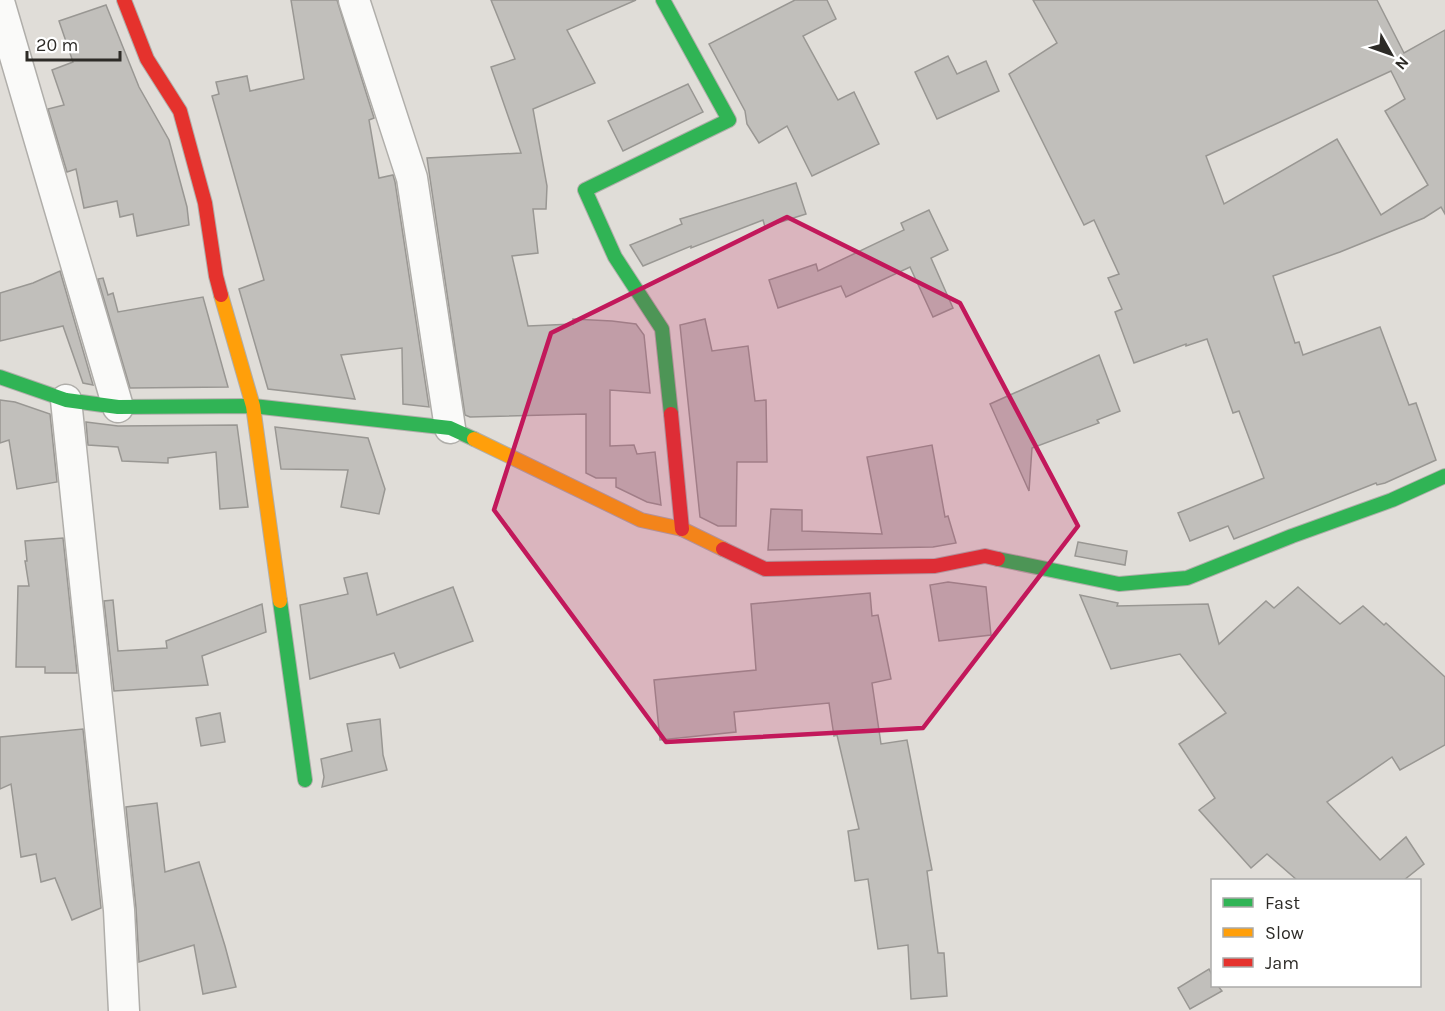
<svg xmlns="http://www.w3.org/2000/svg" width="1445" height="1011" font-family="Karla,sans-serif">
<style>
.building{fill:#c1bfbb;stroke:#999793;stroke-width:1.5;fill-rule:evenodd}
.lines{fill:none;stroke-linecap:round;stroke-linejoin:round}
.street-casing{stroke:#b0aeaa;stroke-width:33}
.fast-casing{stroke:#b0aeaa;stroke-width:16}
.slow-casing{stroke:#b0aeaa;stroke-width:16}
.jam-casing{stroke:#b0aeaa;stroke-width:16}
.street{stroke:#fafaf9;stroke-width:30}
.fast{stroke:#30b455;stroke-width:14}
.slow{stroke:#ff9f0a;stroke-width:14}
.jam{stroke:#e5322d;stroke-width:14}
.marked{fill:#c2185b;fill-opacity:0.2;stroke:#c2185b;stroke-width:4.5;stroke-linejoin:round}
</style>
<rect width="100%" height="100%" fill="#e0ddd8"/>
<g class="building">
<path d="M291,0H337L374,118L369,120L379,178L393,175L395,182L429,407L403,404L402,348L341,355L355,399L268,389L239,289L264,280L212,96L219,94L216,82L247,76L250,91L304,79Z"/>
<path d="M491,0H636L567,30L595,83L533,109L547,186L546,209H533L538,253L512,256L528,326L573,324V319L612,321L636,324L644,335L650,393L610,390V446L634,445L637,454L655,452L661,505L647,502L616,487V478H596L586,473V414L470,417L465,415L427,158L521,153L491,67L515,59Z"/>
<path d="M795,0H827L836,19L803,36L838,100L854,92L879,144L812,176L787,126L759,143L747,124L745,111L709,44Z"/>
<path d="M1033,0H1377L1404,53L1445,30V214L1441,207L1424,218L1340,252L1273,276L1295,343L1299,342L1303,355L1380,327L1409,405L1416,403L1436,460L1385,483L1377,485L1376,483L1234,539L1228,526L1190,541L1178,513L1264,478L1239,411L1233,413L1207,339L1186,346V344L1134,363L1115,312L1122,309L1108,278L1119,274L1094,220L1084,225L1009,74L1057,43ZM1391,71L1405,99L1385,111L1428,185L1381,215L1337,139L1224,204L1206,156Z"/>
<path d="M106,5L139,87L169,140L187,207L189,225L137,236L133,214L120,217L117,201L84,208L76,169L67,172L48,109L64,105L52,70L73,62L59,21Z"/>
<path d="M948,56L957,74L986,61L999,91L937,119L915,72Z"/>
<path d="M688,84L703,112L623,151L608,121Z"/>
<path d="M796,183L806,214L765,227L763,220L691,248V246L643,266L630,245L682,224L680,219Z"/>
<path d="M929,210L948,250L931,258L953,308L933,317L910,267L846,297L841,286L778,308L769,280L816,264L818,271L904,230L901,223Z"/>
<path d="M60,271L93,385L83,383L63,326L0,341V293L33,283Z"/>
<path d="M103,278L108,295L113,293L118,312L203,297L228,387L130,388L98,279Z"/>
<path d="M705,319L712,351L748,346L755,401L766,400L767,462H737L736,526H718L700,517L680,325Z"/>
<path d="M1099,355L1120,411L1097,420L1099,423L1032,448L1029,491L990,404Z"/>
<path d="M0,400L15,402L50,414L57,482L17,489L9,440L0,443Z"/>
<path d="M86,422L118,426L237,425L248,507L220,509L216,452L168,458V463L122,461L118,447L88,445Z"/>
<path d="M275,427L368,438L385,489L379,514L341,507L348,470L281,469Z"/>
<path d="M932,445L945,517L948,516L956,543L933,547L768,550L771,509L802,510V531L882,534L867,457Z"/>
<path d="M63,538L77,673H45V667H16L18,586H29L25,561H27L25,541Z"/>
<path d="M1078,542L1127,551L1125,565L1075,556Z"/>
<path d="M367,573L377,615L453,587L473,641L400,668L394,653L310,679L300,605L348,594L344,578Z"/>
<path d="M948,582L986,587L991,635L939,641L930,585Z"/>
<path d="M1298,587L1340,624L1363,606L1384,625L1386,623L1445,677V745L1400,770L1392,757L1327,802L1380,860L1406,837L1424,864L1404,880H1297L1267,854L1251,868L1199,810L1215,798L1179,744L1226,713L1180,654L1111,669L1080,595L1118,603L1117,606L1208,604L1219,644L1266,601L1274,608Z"/>
<path d="M870,593L872,616L878,615L891,679L872,683L881,744L907,740L932,870L927,871L938,953H944L947,996L911,999L908,945L878,949L868,879L855,881L848,831L859,829L837,735L834,736L829,703L734,712L736,732L660,740L654,680L756,670L751,604Z"/>
<path d="M113,600L118,651L167,648L166,641L262,604L266,632L202,656L208,685L114,691L104,601Z"/>
<path d="M220,713L225,742L201,746L196,718Z"/>
<path d="M380,719L383,755L387,770L322,787L324,777L321,759L352,751L347,724Z"/>
<path d="M83,729L101,908L72,920L55,878L41,882L36,854L21,857L11,784L0,789V737Z"/>
<path d="M157,803L165,872L199,862L225,946L236,987L203,994L194,945L139,962L136,908L126,807Z"/>
<path d="M1209,969L1212,975V986H1218L1222,991L1190,1009L1178,988Z"/>
</g>
<g class="lines">
<g class="street-casing">
<g id="street">
<path d="M354,0L412,178L450,428"/>
<path d="M0,5L118,407"/>
<path d="M66,400L119,910L124,1011"/>
</g>
</g>
<g class="fast-casing">
<g id="fast">
<path d="M663,0L729,120L585,190L615,257L662,329L671,414"/>
<path d="M0,377L66,400L118,407L253,406L450,428L474,439"/>
<path d="M998,559L1119,584L1187,578L1292,536L1392,500L1445,476"/>
<path d="M280,601L305,780"/>
</g>
</g>
<g class="slow-casing">
<g id="slow">
<path d="M221,295L253,406L280,601"/>
<path d="M474,439L641,520L682,529L723,549"/>
</g>
</g>
<g class="jam-casing">
<g id="jam">
<path d="M124,0L147,59L180,111L205,203L216,276L221,295"/>
<path d="M671,414L682,529"/>
<path d="M723,549L765,569L935,566L985,556L998,559"/>
</g>
</g>
<use href="#street" class="street"/>
<use href="#fast" class="fast"/>
<use href="#slow" class="slow"/>
<use href="#jam" class="jam"/>
</g>
<path class="marked" d="M787,217L960,303L1078,526L923,728L666,742L494,510L551,333Z"/>
<rect x="1211" y="879" width="210" height="108" fill="#ffffff" stroke="#abaaa9" stroke-width="1.5"/>
<rect x="1223" y="898" width="30" height="9" fill="#30b455" stroke="#abaaa9" stroke-width="1.5"/>
<text x="1265" y="909" font-size="18" fill="#2d2b27">Fast</text>
<rect x="1223" y="928" width="30" height="9" fill="#ff9f0a" stroke="#abaaa9" stroke-width="1.5"/>
<text x="1265" y="939" font-size="18" fill="#2d2b27">Slow</text>
<rect x="1223" y="958" width="30" height="9" fill="#e5322d" stroke="#abaaa9" stroke-width="1.5"/>
<text x="1265" y="969" font-size="18" fill="#2d2b27">Jam</text>
<g transform="translate(1391 54) rotate(130)" stroke="#ffffff" stroke-width="4.5" paint-order="stroke">
<path d="M0-4.5L10 22L0 15L-10 22Z" fill="#2d2b27"/>
<text y="-9" font-size="16" font-weight="bold" text-anchor="middle" fill="#2d2b27">N</text>
</g>
<path d="M27 51v9h93v-9" fill="none" stroke="#2d2b27" stroke-width="3"/>
<text x="36" y="51" font-size="18" fill="#2d2b27" stroke="#ffffff" stroke-width="4.5" paint-order="stroke">20 m</text>
</svg>
